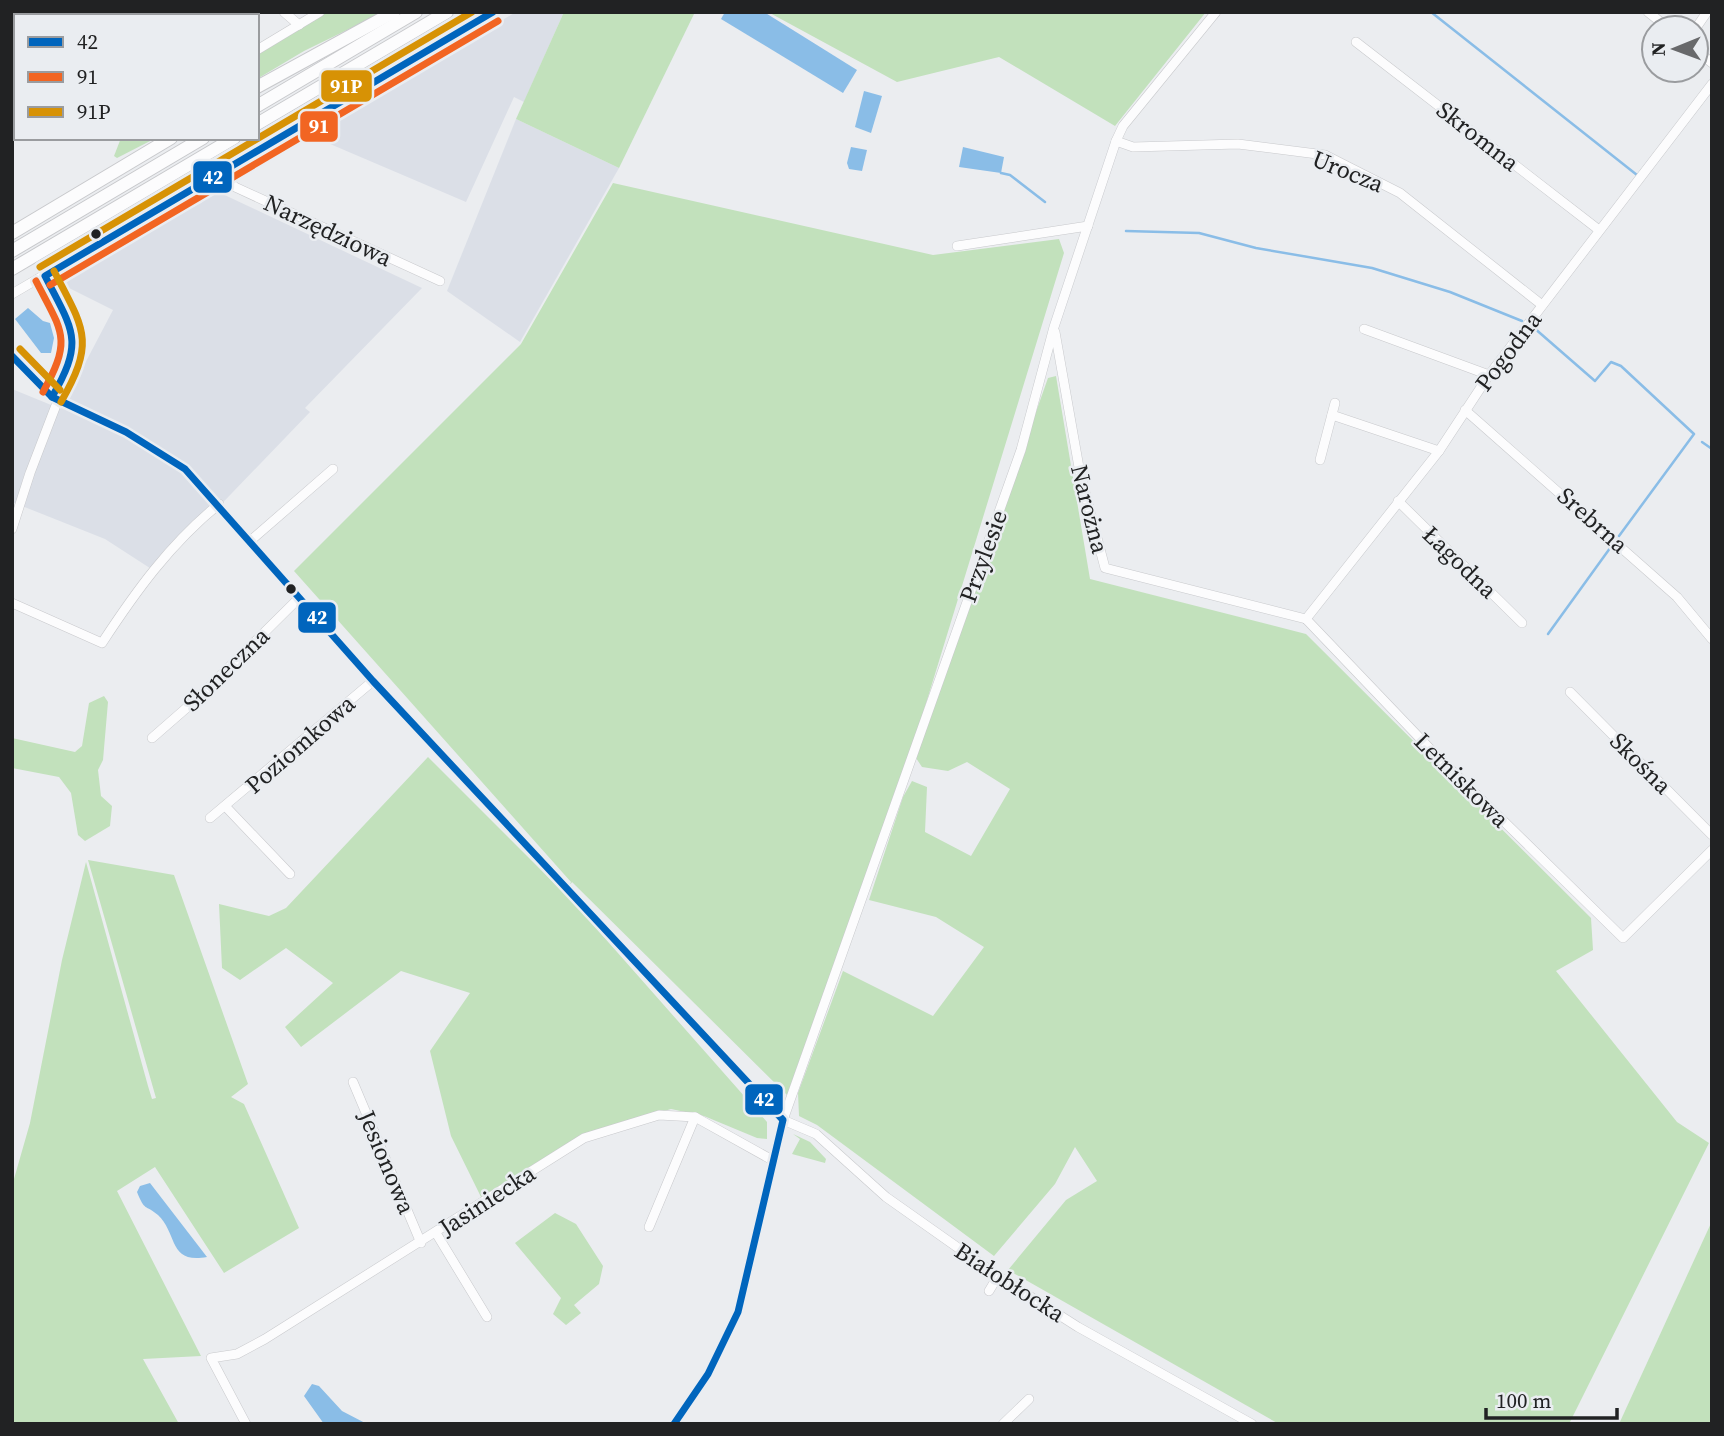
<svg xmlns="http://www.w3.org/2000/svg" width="1724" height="1436" font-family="'Source Serif 4',serif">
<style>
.built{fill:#dbdfe7}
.green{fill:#c2e1bc}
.water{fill:#8abde7}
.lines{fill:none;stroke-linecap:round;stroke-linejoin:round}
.stream{stroke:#8abde7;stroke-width:2.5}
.minor-casing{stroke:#c8c9cc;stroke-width:10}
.highway-casing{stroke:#c8c9cc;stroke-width:14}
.minor{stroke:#fcfcfd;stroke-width:9}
.highway{stroke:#fcfcfd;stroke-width:12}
.bus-1-casing{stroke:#eaedf1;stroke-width:12}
.bus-2-casing{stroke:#eaedf1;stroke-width:12}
.bus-3-casing{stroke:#eaedf1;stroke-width:12}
.bus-1{stroke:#0065bd;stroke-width:7}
.bus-2{stroke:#f26522;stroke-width:7}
.bus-3{stroke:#d79205;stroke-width:7}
.bus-dot{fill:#212223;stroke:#eaedf1;stroke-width:2.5}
.labels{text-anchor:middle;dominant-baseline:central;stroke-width:5;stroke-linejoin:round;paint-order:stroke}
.street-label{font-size:24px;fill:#212223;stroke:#eaedf1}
.line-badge{stroke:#eaedf1;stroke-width:2.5}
.badge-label{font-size:19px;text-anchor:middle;font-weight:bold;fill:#fff}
</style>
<rect width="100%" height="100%" fill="#ebedf0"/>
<g class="built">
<path d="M516,12H564L524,102L514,97L466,202L309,135Z"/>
<path d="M516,119L619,168L520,342L447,291Z"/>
<path d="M214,190L422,288L305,408L310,412L156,572L105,539L12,502V389L61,409L113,310L65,286L71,275L137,236L201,203Z"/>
</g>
<g class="green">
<path d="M327,12H384L304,51L257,79V54Z"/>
<path d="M564,12H695L619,168L516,119Z"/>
<path d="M768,12H1206L1115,126L999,57L897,82Z"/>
<path d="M121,138H156L117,158L114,156Z"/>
<path d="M613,183L933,255L1059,239L1064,253L924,710L930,712L1048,378L1056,376L1090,579L1306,634L1591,918L1593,950L1556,971L1677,1122L1709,1143L1569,1424H1279L1008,1270L1066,1200L1097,1181L1075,1147L1055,1184L994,1256L817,1125L799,1116L798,1093L843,971L933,1016L984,947L936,917L869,900L903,797L912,781L927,787L925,832L971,856L1010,789L967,762L948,771L922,767L916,758L924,712L787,1095L572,882L565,893L767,1122V1139L757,1138L704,1116L671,1109L582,1135L481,1197L451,1136L430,1051L470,993L401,971L301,1047L285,1027L333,983L286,948L240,980L222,968L219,904L269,916L286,908L428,757L564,893L571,882L294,571L521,344Z"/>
<path d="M104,696L108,702L103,760L98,770L101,796L112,806L110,826L85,841L78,835L71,793L59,777L12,768V738L75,752L82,746L89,703Z"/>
<path d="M88,860L174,875L248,1084L231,1097L244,1104L299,1228L224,1273L155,1167L117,1191L201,1356L143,1359L179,1424H12V1186L30,1123L62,960L86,862L148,1086L152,1099L156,1098Z"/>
<path d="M793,1134L810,1142L826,1159L825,1163L792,1154L800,1139Z"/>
<path d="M555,1213L576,1224L603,1266L599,1284L574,1305L581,1313L566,1325L553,1314L561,1298L515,1243Z"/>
<path d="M1712,1221V1424H1619Z"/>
</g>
<g class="water">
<path d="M725,12H764L857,70L843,93L721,19Z"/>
<path d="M864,91L882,96L871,133L855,127Z"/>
<path d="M851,147L867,150L862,171L849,169L847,163Z"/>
<path d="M963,147L1004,157L1001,173L959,167Z"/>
<path d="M28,308L43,321L50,323L54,338L51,353H41L15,319Z"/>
<path d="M150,1183L207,1257C168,1264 178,1234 158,1215C145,1204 145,1212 137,1192L140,1186Z"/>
<path d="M312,1384L319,1386L342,1411L367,1424H324L304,1396Z"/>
</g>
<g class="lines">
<g class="stream">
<path d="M1431,12L1637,175"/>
<path d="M1001,173L1010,175L1045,202"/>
<path d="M1126,231L1199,233L1256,248L1372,268L1450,292L1522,321"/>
<path d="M1533,327L1595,381L1611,362L1621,366L1694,434L1619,536"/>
<path d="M1702,442L1712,449"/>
<path d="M1548,634L1613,544"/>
</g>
<g class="minor-casing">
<g id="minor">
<path d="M284,12L299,25"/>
<path d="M1648,12L1668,28"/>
<path d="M68,16L70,12"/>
<path d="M153,16L155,12"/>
<path d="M1696,28L1707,12"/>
<path d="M1356,42L1599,230"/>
<path d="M257,50L320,12"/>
<path d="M1696,50L1712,63"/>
<path d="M12,80L16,82"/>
<path d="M1116,141L1133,147L1238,144L1325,155L1400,193L1542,305"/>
<path d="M220,174L235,187L440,281"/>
<path d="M957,246L1088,226"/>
<path d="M45,276C73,333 89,337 52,397"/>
<path d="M12,294L493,12"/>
<path d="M1364,329L1489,375"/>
<path d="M1055,332L1080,473L1105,568L1306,619"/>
<path d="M12,356L52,397L126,432L185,469L373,681L783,1120L816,1134L886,1197L998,1276L1078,1327L1252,1424"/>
<path d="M1465,410L1677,597L1712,639"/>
<path d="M1332,415L1439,451"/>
<path d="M1320,460L1335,403"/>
<path d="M1398,501L1522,623"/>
<path d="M12,529L30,473L58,400"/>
<path d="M249,542L333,469"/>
<path d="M12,603L102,643C136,591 170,544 219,504"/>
<path d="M1306,619L1439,451L1489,375L1712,84"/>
<path d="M1306,619L1435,754L1623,938L1712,850"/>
<path d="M1570,692L1712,835"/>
<path d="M152,738L199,697L298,599"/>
<path d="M226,807L290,874"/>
<path d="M210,818L373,681"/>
<path d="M353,1082L421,1243"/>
<path d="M649,1227L695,1117"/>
<path d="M436,1233L487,1317"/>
<path d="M989,1291L998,1276"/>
<path d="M246,1424L211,1358L237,1354L265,1339L584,1138L659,1115L695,1117L774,1161"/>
<path d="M674,1424L708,1374L738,1312L783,1120L1021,450L1054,327L1116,141L1123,126L1216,12"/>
<path d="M1003,1424L1029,1399"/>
</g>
</g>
<g class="highway-casing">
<g id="highway">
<path d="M257,87L394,12"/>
<path d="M257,106L416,12"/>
<path d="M257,124L447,12"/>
<path d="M12,233L171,138"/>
<path d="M12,251L203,138"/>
<path d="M12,269L234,138"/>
</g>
</g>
<use href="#minor" class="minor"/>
<use href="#highway" class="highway"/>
<g class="bus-1-casing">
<g id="bus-1">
<path d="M12,356L52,397L126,432L185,469L373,681L783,1120L738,1312L708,1374L674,1424"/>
<path d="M52,397C85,340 73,331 45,276L493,12"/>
</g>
</g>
<g class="bus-2-casing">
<g id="bus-2">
<path d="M36,281C62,332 73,338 43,392"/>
<path d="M50,285L498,21"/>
</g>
</g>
<g class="bus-3-casing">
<g id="bus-3">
<path d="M40,267L472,12"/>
<path d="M54,271C84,329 96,341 61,402"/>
<path d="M20,349L60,390"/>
</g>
</g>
<use href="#bus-1" class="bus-1"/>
<use href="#bus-2" class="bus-2"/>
<use href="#bus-3" class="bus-3"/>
</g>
<g class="bus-dot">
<circle cx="96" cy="234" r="6"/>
<circle cx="291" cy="589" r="6"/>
</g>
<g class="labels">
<g class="street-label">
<text transform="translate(1478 136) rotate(38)">Skromna</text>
<text transform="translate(1348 171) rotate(22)">Urocza</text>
<text transform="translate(328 230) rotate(25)">Narzędziowa</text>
<text transform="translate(1508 351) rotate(-53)">Pogodna</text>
<text transform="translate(1090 509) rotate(76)">Narożna</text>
<text transform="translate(1593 520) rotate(42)">Srebrna</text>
<text transform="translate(983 556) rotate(-70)">Przylesie</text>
<text transform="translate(1460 562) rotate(44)">Łagodna</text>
<text transform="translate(226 669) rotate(-44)">Słoneczna</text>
<text transform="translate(300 744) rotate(-41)">Poziomkowa</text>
<text transform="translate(1641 763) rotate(45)">Skośna</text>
<text transform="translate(1462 780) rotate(45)">Letniskowa</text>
<text transform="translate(387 1162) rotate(67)">Jesionowa</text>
<text transform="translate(487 1200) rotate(-33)">Jasiniecka</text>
<text transform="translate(1010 1282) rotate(33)">Białobłocka</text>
</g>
</g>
<g class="line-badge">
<rect x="320" y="69" width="53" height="34" rx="7" fill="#d79205"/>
<rect x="299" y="110" width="40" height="33" rx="7" fill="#f26522"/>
<rect x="192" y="160" width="41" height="34" rx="7" fill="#0065bd"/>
<rect x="297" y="601" width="40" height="33" rx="7" fill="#0065bd"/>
<rect x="744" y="1083" width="40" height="33" rx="7" fill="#0065bd"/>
</g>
<g class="badge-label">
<text x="346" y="93">91P</text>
<text x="319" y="133">91</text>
<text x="213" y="184">42</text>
<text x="317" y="624">42</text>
<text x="764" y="1106">42</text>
</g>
<rect width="1724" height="1436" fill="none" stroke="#212223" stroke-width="28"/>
<rect x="14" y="14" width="245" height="126" fill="#eaedf1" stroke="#9a9c9f" stroke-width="2"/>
<rect x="28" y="37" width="35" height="10" fill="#0065bd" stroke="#9a9c9f" stroke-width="2"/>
<text x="77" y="49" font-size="21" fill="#212223">42</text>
<rect x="28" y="72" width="35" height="10" fill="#f26522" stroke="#9a9c9f" stroke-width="2"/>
<text x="77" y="84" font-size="21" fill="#212223">91</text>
<rect x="28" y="107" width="35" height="10" fill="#d79205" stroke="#9a9c9f" stroke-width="2"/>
<text x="77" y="119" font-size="21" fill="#212223">91P</text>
<g transform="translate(1675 49) rotate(269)"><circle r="33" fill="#eaedf1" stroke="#9a9c9f" stroke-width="2"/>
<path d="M0-5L12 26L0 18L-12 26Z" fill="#68696b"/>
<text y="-10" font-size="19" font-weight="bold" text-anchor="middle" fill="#212223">N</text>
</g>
<path d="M1486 1408v10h131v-10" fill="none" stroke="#212223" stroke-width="3.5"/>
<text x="1496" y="1408" font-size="21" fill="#212223" stroke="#eaedf1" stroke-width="5" paint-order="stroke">100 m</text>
</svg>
